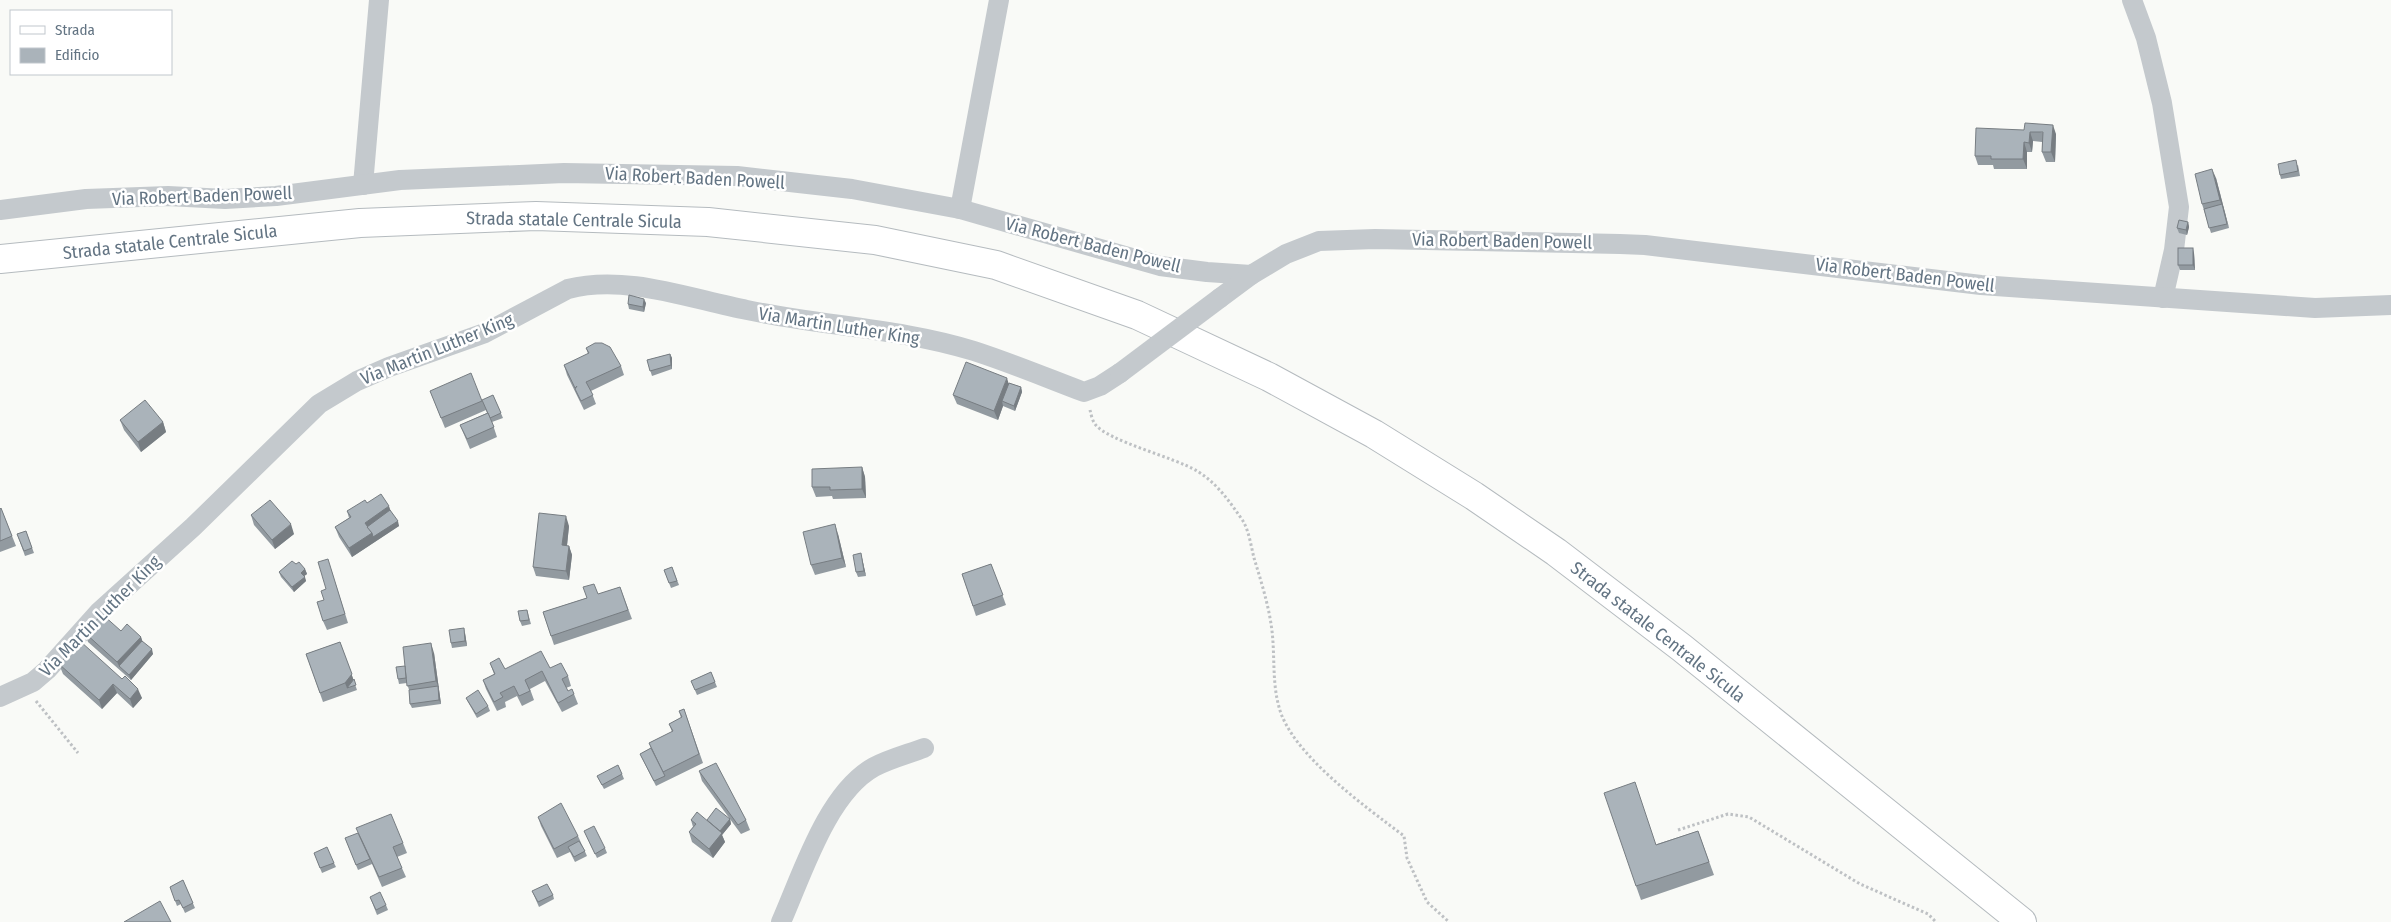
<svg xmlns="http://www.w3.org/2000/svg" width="2391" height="922" font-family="'Fira Sans Condensed',sans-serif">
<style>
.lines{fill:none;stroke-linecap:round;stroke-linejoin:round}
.primary-casing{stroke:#b5bbbf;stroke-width:30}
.path{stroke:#bec1c4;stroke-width:3;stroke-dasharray:2.5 2.5;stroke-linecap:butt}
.street{stroke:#c4c9cd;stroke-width:20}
.primary{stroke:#fff;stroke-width:28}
.street-bridge{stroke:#c4c9cd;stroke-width:20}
.wall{fill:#929aa0}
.shaded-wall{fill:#777d82}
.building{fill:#aab3ba;stroke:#777d82}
.labels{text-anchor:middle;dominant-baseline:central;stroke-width:5;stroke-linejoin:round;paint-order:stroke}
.street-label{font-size:18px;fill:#637483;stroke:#fff}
</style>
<rect width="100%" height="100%" fill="#f9faf7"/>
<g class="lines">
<g class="primary-casing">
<path id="primary" d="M0,259L360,223L536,216L708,222L875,240L996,265L1137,315L1269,377L1374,434L1474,496L1556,552L1682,648L2022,922"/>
</g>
<g class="path">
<path d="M1090,410C1091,414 1092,420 1095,424C1107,441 1174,457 1197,471C1217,483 1230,502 1243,521C1249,531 1251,546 1254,558C1261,581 1269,606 1272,631C1275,656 1272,682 1279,707C1291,754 1366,807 1404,836L1407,858L1427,902L1449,922"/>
<path d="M36,701L78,753"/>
<path d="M1678,830L1728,814L1749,817L1860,884L1928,914L1936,922"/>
</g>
<g class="street">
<path d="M2132,0L2146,38L2162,103L2179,207L2174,250L2163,298"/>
<path d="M363,185L379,0"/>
<path d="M960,209L999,0"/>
<path d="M0,210L86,199L168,196L225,199L276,196L400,180L564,173L737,176L852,189L960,209L1160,266L1207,272L1251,275L1286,254L1319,241L1375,239L1620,244L1645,245L1981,285L2315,308L2391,305"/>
<path d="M1220,298L1251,275"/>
<path d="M0,697L33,682L47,670L99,612L193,527L319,404L357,381L389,367L485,333L568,289C626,274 690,299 747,310C822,326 900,328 974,351C1011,363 1047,378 1084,392L1100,386L1120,373"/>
<path d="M781,922C802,875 827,793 874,767C889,759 908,754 924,748"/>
</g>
<use href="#primary" class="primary"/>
<path class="street-bridge" d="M1120,373L1220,298"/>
</g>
<g class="wall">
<path d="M2024,130L2056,134L2055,162H2046L2042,152V142L2033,141L2032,152H2027V169H1994L1993,165H1978L1975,156Z"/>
<path d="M2298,165L2300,176L2281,179L2280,175Z"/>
<path d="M2216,178L2229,228L2211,233L2202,204Z"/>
<path d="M2188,222L2189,227L2187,235L2179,233L2177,228Z"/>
<path d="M2194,253L2195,270H2180L2178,265Z"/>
<path d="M646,303L644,312L629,309L628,304Z"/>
<path d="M586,348L621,366L624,375L591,391L596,404L584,410L567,375L564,365L588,354Z"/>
<path d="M670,354L672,358V369L652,376L647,360Z"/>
<path d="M1009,383L1021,387L1022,392L1015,411L1003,406L998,420L957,404L953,395Z"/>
<path d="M430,391L482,401L493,395L503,418L492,422L497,437L470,449L460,425L487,413L484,405L486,410L445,428Z"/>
<path d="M120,420L163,422L166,432L141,452L124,430Z"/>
<path d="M862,467L865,477L866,498L833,499L832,496L816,497L812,487Z"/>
<path d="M367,503L390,510L399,526L352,557L339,537L335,527L349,518L347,511Z"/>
<path d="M1,508L16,546L0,552V509Z"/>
<path d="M251,515L294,534L275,549L254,525Z"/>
<path d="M569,526L567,546H569L572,555L569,580L536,576L533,567Z"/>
<path d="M26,531L34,553L25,556L17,534Z"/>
<path d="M838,534L846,567L815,575L811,565Z"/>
<path d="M862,558L866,576L858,577L856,572Z"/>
<path d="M296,564L305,569L307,574L304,576L306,581L294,592L281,577L279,572Z"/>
<path d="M991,564L1006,605L976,616L962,574Z"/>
<path d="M672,567L679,585L671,588L664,570Z"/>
<path d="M331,569L348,623L327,630L323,621L324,600Z"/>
<path d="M620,587L632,619L554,645L543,612Z"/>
<path d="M527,610L531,624L522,626L520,621Z"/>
<path d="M121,631L141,637L142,641L153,654L131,680L88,642L85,633Z"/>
<path d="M465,633L467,646L452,648L451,643Z"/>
<path d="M340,642L357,690L323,702L306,654Z"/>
<path d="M434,653L441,704L412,708L410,704L409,690L407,683L399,684L398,679Z"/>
<path d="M490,663L505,669L550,668L568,676L571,686L566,688L568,691L574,694L578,704L562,712L545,681L530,689L534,700L522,706L517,696L505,702L506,707L497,711L486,689L483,680L494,674Z"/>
<path d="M59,664L122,679L142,698L133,708L117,693L102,709L63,674Z"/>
<path d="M711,672L717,687L697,695L691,681Z"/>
<path d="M466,698L488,706L490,711L477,718L468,702Z"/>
<path d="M684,709L703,763L656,786L640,754L651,748L649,743L672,732L669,724L681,718L679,711Z"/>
<path d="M699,771L746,820L750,830L741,834L702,781Z"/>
<path d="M622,774L624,779L604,789L597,776Z"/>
<path d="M538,817L578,836L587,856L575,862L570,852L557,858L541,826Z"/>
<path d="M730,819L731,824L722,835L725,842L713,858L692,842L689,832L693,827L691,820H707Z"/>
<path d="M584,831L605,848L607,853L597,858Z"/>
<path d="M1698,831L1714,875L1641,900L1636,886L1657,844Z"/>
<path d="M345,838L403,843L407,853L397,857L406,877L382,887L372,864L358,870Z"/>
<path d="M314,853L334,863L336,867L322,873Z"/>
<path d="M183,880L195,908L185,913L181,904L177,906L170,887Z"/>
<path d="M532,891L553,895L554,899L539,907Z"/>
<path d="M370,897L386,905L388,910L377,915Z"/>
</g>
<g class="shaded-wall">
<path d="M2053,125L2056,134L2055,162L2051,152Z"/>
<path d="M2030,132L2033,141L2032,152L2029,143Z"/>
<path d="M2024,142L2027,152V169L2023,159Z"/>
<path d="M2212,169L2216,178L2229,228L2220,200Z"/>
<path d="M2188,222L2189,227L2187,235L2186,230Z"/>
<path d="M2193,248L2194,253L2195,270L2193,265Z"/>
<path d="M644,299L646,303L644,312L643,307Z"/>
<path d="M670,354L672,358V369L671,365Z"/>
<path d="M1007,378L1010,388L1002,401L1003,406L998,420L994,411Z"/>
<path d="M1021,387L1022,392L1015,411L1014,406Z"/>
<path d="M163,422L166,432L141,452L138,442Z"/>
<path d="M862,467L865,477L866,498L862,489Z"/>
<path d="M389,506L392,515L369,531L365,523Z"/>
<path d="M566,516L569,526L566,554L562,545Z"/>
<path d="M398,521L399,526L352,557L349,548L372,533Z"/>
<path d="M291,524L294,534L275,549L272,540Z"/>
<path d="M835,524L838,534L846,567L842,558Z"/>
<path d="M569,546L572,555L569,580L566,571Z"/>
<path d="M861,553L862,558L866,576L864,571Z"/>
<path d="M305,569L307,574L303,577L301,573Z"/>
<path d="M305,577L306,581L294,592L292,587Z"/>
<path d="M464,628L465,633L467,646L465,641Z"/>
<path d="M141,637L144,646L119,666L117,662Z"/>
<path d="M340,642L355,684L347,688L345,683Z"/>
<path d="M431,643L434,653L441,704L439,700L438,686L436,681Z"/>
<path d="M152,649L153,654L131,680L129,675Z"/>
<path d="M113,684L117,693L102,709L99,700Z"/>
<path d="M138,689L142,698L133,708L130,699Z"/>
<path d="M730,819L731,824L722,835L725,842L713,858L709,849L718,833Z"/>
</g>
<g class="building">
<path d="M2025,123L2053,125L2051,152H2042L2043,132H2030L2029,143L2024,142L2023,159H1991V156H1975L1976,128L2024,130Z"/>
<path d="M2296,160L2298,171L2280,175L2278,164Z"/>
<path d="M2212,169L2220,200L2202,204L2195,174Z"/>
<path d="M2222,204L2227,224L2209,228L2204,209Z"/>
<path d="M2179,220L2188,222L2186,230L2177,228Z"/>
<rect x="2178" y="248" width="15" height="17"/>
<path d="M629,295L644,299L643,307L628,304Z"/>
<path d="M595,343H602L610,347L621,366L586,382L593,395L581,401L575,389L577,386L575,388L564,365L589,353L586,348Z"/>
<path d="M670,354L671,365L650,371L647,360Z"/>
<path d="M966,362L1007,378L994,411L953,395Z"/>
<path d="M471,373L482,401L441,418L430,391Z"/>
<path d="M1009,383L1021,387L1014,406L1002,401Z"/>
<path d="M493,395L501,413L490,418L482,400Z"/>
<path d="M145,400L163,422L138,442L120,420Z"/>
<path d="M488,413L494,427L467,439L460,425Z"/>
<path d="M862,467V489L830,490V487H812V469Z"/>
<path d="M381,494L389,506L365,523L372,533L349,548L335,527L351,517L347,511L365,500L367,503Z"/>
<path d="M270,500L291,524L272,540L251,515Z"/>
<path d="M1,508L12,536L0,541V509Z"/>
<path d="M390,510L398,521L373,537L372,533L367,527Z"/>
<path d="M539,513L566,516L562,545L569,546L566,571L533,567Z"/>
<path d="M835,524L842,558L811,565L803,532Z"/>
<path d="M26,531L32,548L24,551L17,534Z"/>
<path d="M861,553L864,571L856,572L853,555Z"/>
<path d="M328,559L345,614L323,621L317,602L324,600L321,591L326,589L318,562Z"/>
<path d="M292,561L296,564L299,562L305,569L301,573L305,577L292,587L279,572Z"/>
<path d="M991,564L1003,595L973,606L962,574Z"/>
<path d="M672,567L677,581L669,583L664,570Z"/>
<path d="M594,584L598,594L620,587L628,610L551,636L543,612L587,598L583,587Z"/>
<path d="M527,610L529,620L520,621L518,611Z"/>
<path d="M102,614L121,631L127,624L141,637L117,662L85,633Z"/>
<path d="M464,628L465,641L451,643L449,630Z"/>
<path d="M80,641L122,679L125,676L138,689L130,699L113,684L99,700L59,664Z"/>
<path d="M142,641L152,649L129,675L119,666Z"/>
<path d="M340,642L352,674L345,683L320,693L306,654Z"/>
<path d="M431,643L436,681L407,686L403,647Z"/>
<path d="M541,651L550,668L561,663L568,676L562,679L568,691L572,689L574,694L558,703L542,671L525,680L530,691L519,696L514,686L500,693L503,697L494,702L483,680L495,674L490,663L499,658L505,669Z"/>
<path d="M405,666L406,678L398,679L396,667Z"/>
<path d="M711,672L715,682L695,690L691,681Z"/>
<path d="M354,679L356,685L347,688Z"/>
<path d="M438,686L439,700L410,704L409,690Z"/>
<path d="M478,690L488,706L476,714L466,698Z"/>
<path d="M684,709L699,754L663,772L649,743L673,731L669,724L682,717L679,711Z"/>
<path d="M651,748L665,776L654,781L640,754Z"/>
<path d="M716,763L746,820L738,825L699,771Z"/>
<path d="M618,765L622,774L602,785L597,776Z"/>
<path d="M1635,782L1656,845L1698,831L1709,862L1636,886L1604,793Z"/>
<path d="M561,803L578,836L554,849L538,817Z"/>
<path d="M716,808L730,819L720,831L707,820Z"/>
<path d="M697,812L722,833L709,849L689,832L696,824L691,820Z"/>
<path d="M391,814L403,843L393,847L402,868L379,877L356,828Z"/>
<path d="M594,826L605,848L595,854L584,831Z"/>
<path d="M358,833L370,859L356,865L345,838Z"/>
<path d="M579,841L585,851L574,857L568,847Z"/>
<path d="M327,847L334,863L320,868L314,853Z"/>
<path d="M183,880L193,903L183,908L179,900L175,901L170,887Z"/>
<path d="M547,884L553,895L538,902L532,891Z"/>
<path d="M380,892L386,905L376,910L370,897Z"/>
<path d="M160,901L171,922H124Z"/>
</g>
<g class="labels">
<g class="street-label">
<text transform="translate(695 178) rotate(3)">Via Robert Baden Powell</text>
<text transform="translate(202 196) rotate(-2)">Via Robert Baden Powell</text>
<text transform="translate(574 220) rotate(1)">Strada statale Centrale Sicula</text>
<text transform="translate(1502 241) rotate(1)">Via Robert Baden Powell</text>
<text transform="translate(170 242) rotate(-6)">Strada statale Centrale Sicula</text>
<text transform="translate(1093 245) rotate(14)">Via Robert Baden Powell</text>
<text transform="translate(1905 275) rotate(7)">Via Robert Baden Powell</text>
<text transform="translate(839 326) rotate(9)">Via Martin Luther King</text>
<text transform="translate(437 349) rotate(-22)">Via Martin Luther King</text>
<text transform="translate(100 616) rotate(-45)">Via Martin Luther King</text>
<text transform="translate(1658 632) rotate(38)">Strada statale Centrale Sicula</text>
</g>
</g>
<rect x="10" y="10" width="162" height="65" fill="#ffffff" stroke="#c1c7cd"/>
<rect x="20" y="26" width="25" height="8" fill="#ffffff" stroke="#c1c7cd"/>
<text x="55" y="35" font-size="15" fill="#637483">Strada</text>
<rect x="20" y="48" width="25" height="15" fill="#aab3ba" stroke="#c1c7cd"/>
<text x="55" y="60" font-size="15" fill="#637483">Edificio</text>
</svg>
